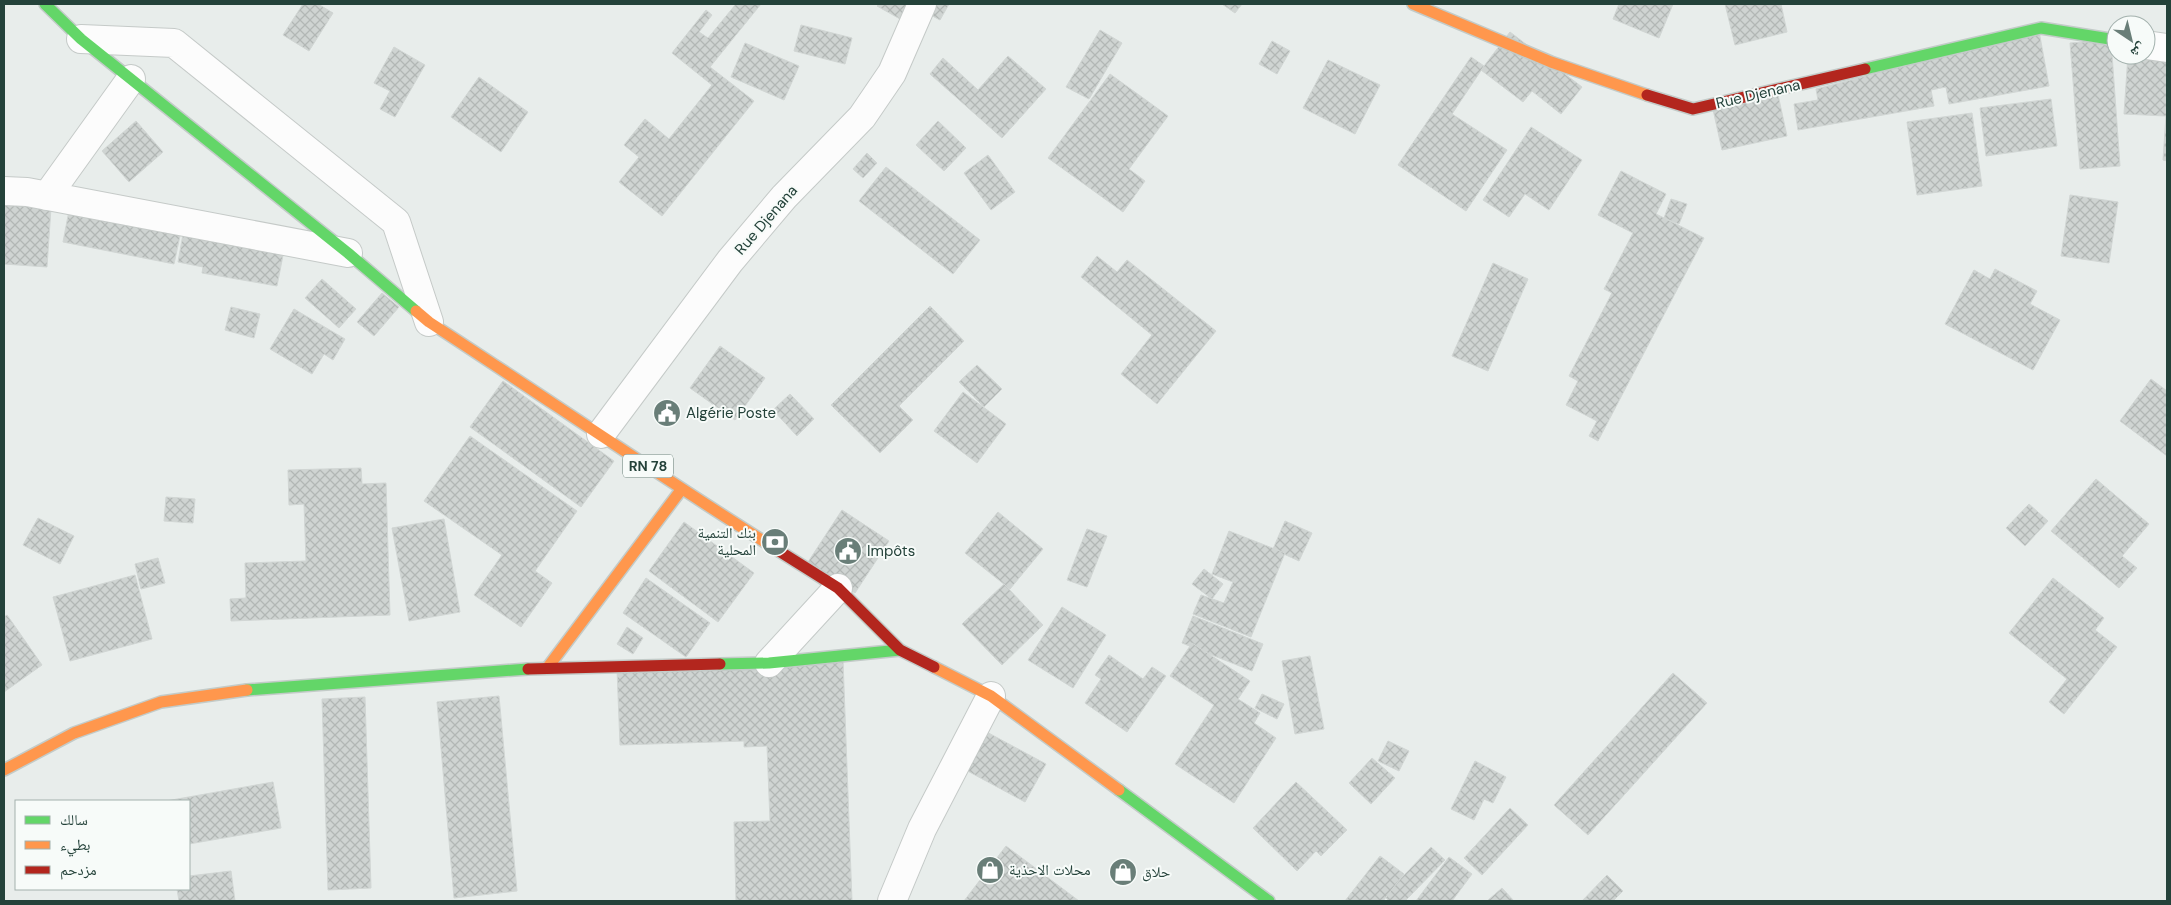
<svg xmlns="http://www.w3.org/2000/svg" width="2171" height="905" font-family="'DM Sans','Noto Naskh Arabic',sans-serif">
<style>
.building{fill:url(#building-cross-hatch);stroke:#d1d6d4}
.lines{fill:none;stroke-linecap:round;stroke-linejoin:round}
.street-casing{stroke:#c5cac8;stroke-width:30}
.fast-casing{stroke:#c3cbc8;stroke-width:14}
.slow-casing{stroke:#c3cbc8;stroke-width:14}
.jam-casing{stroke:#c3cbc8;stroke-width:14}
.street{stroke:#fcfcfc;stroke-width:28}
.fast{stroke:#63d668;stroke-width:11}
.slow{stroke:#ff974d;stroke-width:11}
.jam{stroke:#b3261e;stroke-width:11}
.labels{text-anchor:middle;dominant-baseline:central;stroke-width:4;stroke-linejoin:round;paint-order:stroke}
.shield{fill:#f7fbf9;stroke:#637a73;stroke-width:1}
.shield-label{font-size:14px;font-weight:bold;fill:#24423a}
.street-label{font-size:15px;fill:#24423a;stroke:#f7fbf9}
.poi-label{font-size:15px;fill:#24423a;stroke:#f7fbf9;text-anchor:start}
</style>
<defs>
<pattern id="building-cross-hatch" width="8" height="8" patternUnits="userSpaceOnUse" patternTransform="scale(1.25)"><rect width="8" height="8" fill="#cfd4d2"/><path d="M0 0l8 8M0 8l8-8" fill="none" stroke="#b2b7b5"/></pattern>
</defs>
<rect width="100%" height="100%" fill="#e8edeb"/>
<g class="building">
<path d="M303,4H318L333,13L309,51L283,35Z"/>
<path d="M736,4H761L710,67L754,101L662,216L619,182L639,157L624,145L645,119L669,139L712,85L672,53L706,10L712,15L699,32L708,38Z"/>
<path d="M879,4H949L940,20L925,12L916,28L877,6Z"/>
<path d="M1222,4H1242L1235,13Z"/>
<path d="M1619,4H1673L1659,38L1613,19Z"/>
<path d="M1725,4H1781L1787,32L1735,45Z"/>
<path d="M801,25L852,38L845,64L794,51Z"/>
<path d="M1100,30L1122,43L1089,99L1066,87Z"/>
<path d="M2039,31L2049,86L1949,104L1946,87L1931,90L1934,106L1798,130L1794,104L1818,100L1816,89Z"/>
<path d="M1510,32L1582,87L1561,114L1532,91L1523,102L1481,70Z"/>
<path d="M2111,40L2120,166L2080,169L2070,43Z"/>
<path d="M1272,41L1290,51L1277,74L1259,64Z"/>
<path d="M745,43L799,66L784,100L731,77Z"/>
<path d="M394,47L425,65L395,117L380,109L390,91L374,83Z"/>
<path d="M2167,47V161L2163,160L2166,116L2124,114L2128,55H2146Z"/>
<path d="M1008,56L1046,89L1002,138L930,74L943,58L978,90Z"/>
<path d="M1471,57L1484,66L1452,114L1507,150L1466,211L1398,165Z"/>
<path d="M1328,60L1380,85L1355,134L1303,108Z"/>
<path d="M1110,74L1168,116L1129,169L1145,181L1123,212L1048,158Z"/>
<path d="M479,77L528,112L501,152L451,117Z"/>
<path d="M1777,90L1787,136L1722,150L1712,105Z"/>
<path d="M2051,99L2057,146L1986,156L1980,108Z"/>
<path d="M1972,113L1982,186L1917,195L1907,122Z"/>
<path d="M136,121L163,152L129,182L102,151Z"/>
<path d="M938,121L966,148L944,171L916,145Z"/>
<path d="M1531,127L1582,160L1549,210L1525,194L1509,217L1483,200Z"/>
<path d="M867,153L877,163L863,178L853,169Z"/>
<path d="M988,155L1015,192L991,210L964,173Z"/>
<path d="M886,167L980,240L953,274L859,201Z"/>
<path d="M1621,171L1666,194L1656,214L1704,238L1598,441L1589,436L1597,421L1566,405L1578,381L1569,376L1612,293L1604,289L1633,233L1598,215Z"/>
<path d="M72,195L184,217L174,264L63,242Z"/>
<path d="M2070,195L2118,202L2109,263L2061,256Z"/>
<path d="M1671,199L1687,204L1679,224L1664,218Z"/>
<path d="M4,205L51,208L47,267L4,264Z"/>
<path d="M187,212L288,230L277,286L202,273L203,267L178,262Z"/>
<path d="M1097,256L1117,272L1127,260L1216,331L1157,404L1121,374L1152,335L1081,277Z"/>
<path d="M1493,263L1528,279L1488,371L1452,356Z"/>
<path d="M1995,269L2037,291L2030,304L2060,320L2033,370L1945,324L1974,270L1990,279Z"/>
<path d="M322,279L356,309L339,328L305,298Z"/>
<path d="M382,293L399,307L374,336L357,322Z"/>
<path d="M930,306L964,341L899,406L913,420L880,453L831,405Z"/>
<path d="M231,307L260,314L254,338L225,330Z"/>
<path d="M294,309L345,339L333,360L324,354L312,374L270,349Z"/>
<path d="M720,346L765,378L735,420L690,388Z"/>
<path d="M977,365L1002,389L984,407L959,382Z"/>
<path d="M2151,379L2167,391V456L2120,421Z"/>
<path d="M503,381L614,461L581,507L470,427Z"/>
<path d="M963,392L1006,424L977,463L934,431Z"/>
<path d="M790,394L814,419L797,436L773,410Z"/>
<path d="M470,436L577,511L535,571L552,583L521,627L474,595L502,555L424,501Z"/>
<path d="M361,468L362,484L386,483L390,615L231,621L230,599L246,598L245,563L306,561L304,504L289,505L288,470Z"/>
<path d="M2096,479L2149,524L2122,556L2137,568L2119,588L2051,531Z"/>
<path d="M166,497L195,499L193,523L164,521Z"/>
<path d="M2029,504L2048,521L2025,546L2006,528Z"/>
<path d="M842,510L889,541L855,593L808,562Z"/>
<path d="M998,512L1043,549L1010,589L965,553Z"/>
<path d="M38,518L74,536L60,564L23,545Z"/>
<path d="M444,519L460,612L409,621L392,528Z"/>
<path d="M1285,521L1312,533L1299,561L1273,549Z"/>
<path d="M684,522L754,573L718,622L649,571Z"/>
<path d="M1087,529L1107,536L1087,587L1067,580Z"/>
<path d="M1229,531L1285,553L1251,637L1193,614L1201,595L1224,603L1233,582L1212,574Z"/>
<path d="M158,558L165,583L141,589L135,564Z"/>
<path d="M1204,569L1223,584L1212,599L1192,584Z"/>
<path d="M135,575L152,639L70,661L53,597Z"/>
<path d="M646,578L710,623L686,657L623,613Z"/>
<path d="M2053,578L2104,618L2095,630L2117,647L2064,714L2049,702L2067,679L2009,633Z"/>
<path d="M1004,584L1043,625L1002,665L962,624Z"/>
<path d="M1062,607L1106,635L1073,688L1028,660Z"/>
<path d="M7,615L42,665L4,692V617Z"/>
<path d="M1193,616L1263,644L1252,671L1182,643Z"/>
<path d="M627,627L643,638L633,654L617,644Z"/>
<path d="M1192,643L1250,681L1238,699L1260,713L1254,723L1276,738L1234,803L1175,764L1214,705L1170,676Z"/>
<path d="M1109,655L1143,679L1152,667L1166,676L1127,732L1085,703L1101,679L1095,675Z"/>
<path d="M1310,656L1324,729L1295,734L1282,661Z"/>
<path d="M843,660L852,901H736L734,822L770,821L767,746L744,747V741L620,745L617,669Z"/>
<path d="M1673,673L1707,703L1588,835L1554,805Z"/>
<path d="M1262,694L1284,704L1277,719L1255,708Z"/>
<path d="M499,696L517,891L454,898L437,702Z"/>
<path d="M365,697L371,888L328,890L322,699Z"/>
<path d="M983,730L1046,764L1025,802L962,768Z"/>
<path d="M1388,741L1409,751L1399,771L1378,761Z"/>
<path d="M1372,758L1395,778L1371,804L1349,783Z"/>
<path d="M1475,761L1506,777L1493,803L1484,799L1474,820L1451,809Z"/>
<path d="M273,782L281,828L189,844V801H166Z"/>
<path d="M1296,782L1347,830L1321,856L1316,851L1297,871L1253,828Z"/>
<path d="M1510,808L1528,825L1482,875L1464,858Z"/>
<path d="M1006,846L1079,901H964Z"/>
<path d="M1431,847L1445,860L1405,901H1389L1384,896Z"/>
<path d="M1380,856L1404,874L1383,901H1345Z"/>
<path d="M1449,857L1472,874L1452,901H1416Z"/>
<path d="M231,871L235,901H179L177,889H189V876Z"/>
<path d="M1607,875L1623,891L1613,901H1582Z"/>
<path d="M1502,888L1514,901H1487Z"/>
</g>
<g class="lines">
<g class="street-casing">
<g id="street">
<path d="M81,39L174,43L396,222L429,322"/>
<path d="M2146,45L2167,48"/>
<path d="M4,191L27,192L348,253"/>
<path d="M47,196L131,79"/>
<path d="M601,434L730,261L784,197L862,117L892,73L922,4"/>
<path d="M769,663L838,588"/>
<path d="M892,901L922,829L991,696"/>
</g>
</g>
<g class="fast-casing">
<g id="fast">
<path d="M45,4L81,39L348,253L416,311"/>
<path d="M1865,69L2041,28L2116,40"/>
<path d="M720,664L769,663L900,650"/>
<path d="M247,690L528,669"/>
<path d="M1119,790L1269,901"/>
</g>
</g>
<g class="slow-casing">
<g id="slow">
<path d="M1413,4L1551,62L1647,95"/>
<path d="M416,311L429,322C546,398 661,477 779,551"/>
<path d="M548,667L681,490"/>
<path d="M934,667L991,696L1119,790"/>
<path d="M4,770L74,733L161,702L247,690"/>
</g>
</g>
<g class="jam-casing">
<g id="jam">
<path d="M1647,95L1693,109L1865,69"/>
<path d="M779,551L838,588L900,650L934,667"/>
<path d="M528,669L720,664"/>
</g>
</g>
<use href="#street" class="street"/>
<use href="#fast" class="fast"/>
<use href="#slow" class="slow"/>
<use href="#jam" class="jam"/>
</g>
<defs>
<g id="civic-disc" transform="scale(1.4375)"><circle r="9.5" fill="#697e78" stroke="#f7fbf9"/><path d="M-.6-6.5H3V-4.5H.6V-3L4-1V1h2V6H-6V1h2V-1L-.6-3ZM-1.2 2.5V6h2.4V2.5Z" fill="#fff"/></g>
<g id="bank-disc" transform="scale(1.4375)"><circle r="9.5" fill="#697e78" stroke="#f7fbf9"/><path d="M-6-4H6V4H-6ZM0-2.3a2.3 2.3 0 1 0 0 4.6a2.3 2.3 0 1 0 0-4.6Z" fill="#fff"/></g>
<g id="shop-disc" transform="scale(1.4375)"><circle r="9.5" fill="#697e78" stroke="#f7fbf9"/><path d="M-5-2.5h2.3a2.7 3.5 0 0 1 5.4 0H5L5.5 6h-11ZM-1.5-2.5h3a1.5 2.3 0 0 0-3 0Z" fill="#fff"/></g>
</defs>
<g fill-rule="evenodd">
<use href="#civic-disc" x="667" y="413"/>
<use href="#bank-disc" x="775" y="542"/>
<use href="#civic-disc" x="848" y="551"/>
<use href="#shop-disc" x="990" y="870"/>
<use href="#shop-disc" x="1123" y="872"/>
</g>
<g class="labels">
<rect class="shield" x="623" y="454.5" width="50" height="23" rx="4"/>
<g class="shield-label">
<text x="648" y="466">RN 78</text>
</g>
<g class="street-label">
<text transform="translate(1758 94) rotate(-13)">Rue Djenana</text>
<text transform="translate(766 220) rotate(-49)">Rue Djenana</text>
</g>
<g class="poi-label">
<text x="686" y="413">Algérie Poste</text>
<text x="756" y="533" text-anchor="end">بنك التنمية<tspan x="756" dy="17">المحلية</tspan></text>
<text x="867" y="551">Impôts</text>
<text x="1009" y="870">محلات الاحذية</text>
<text x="1142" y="872">حلاق</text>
</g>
</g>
<rect width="2171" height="905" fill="none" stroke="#24423a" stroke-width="10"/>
<rect x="15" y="800" width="175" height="90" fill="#f7fbf9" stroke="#a3b1ad"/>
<rect x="25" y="816" width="25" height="8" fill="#63d668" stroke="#a3b1ad"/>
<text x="60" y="825" font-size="15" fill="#24423a">سالك</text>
<rect x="25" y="841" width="25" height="8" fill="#ff974d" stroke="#a3b1ad"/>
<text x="60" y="850" font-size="15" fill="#24423a">بطيء</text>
<rect x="25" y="866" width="25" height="8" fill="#b3261e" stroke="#a3b1ad"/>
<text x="60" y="875" font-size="15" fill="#24423a">مزدحم</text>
<g transform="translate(2131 40) rotate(145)"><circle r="24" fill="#f7fbf9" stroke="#a3b1ad"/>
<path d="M0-4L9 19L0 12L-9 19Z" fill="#697e78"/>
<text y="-8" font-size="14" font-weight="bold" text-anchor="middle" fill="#24423a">ش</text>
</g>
</svg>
